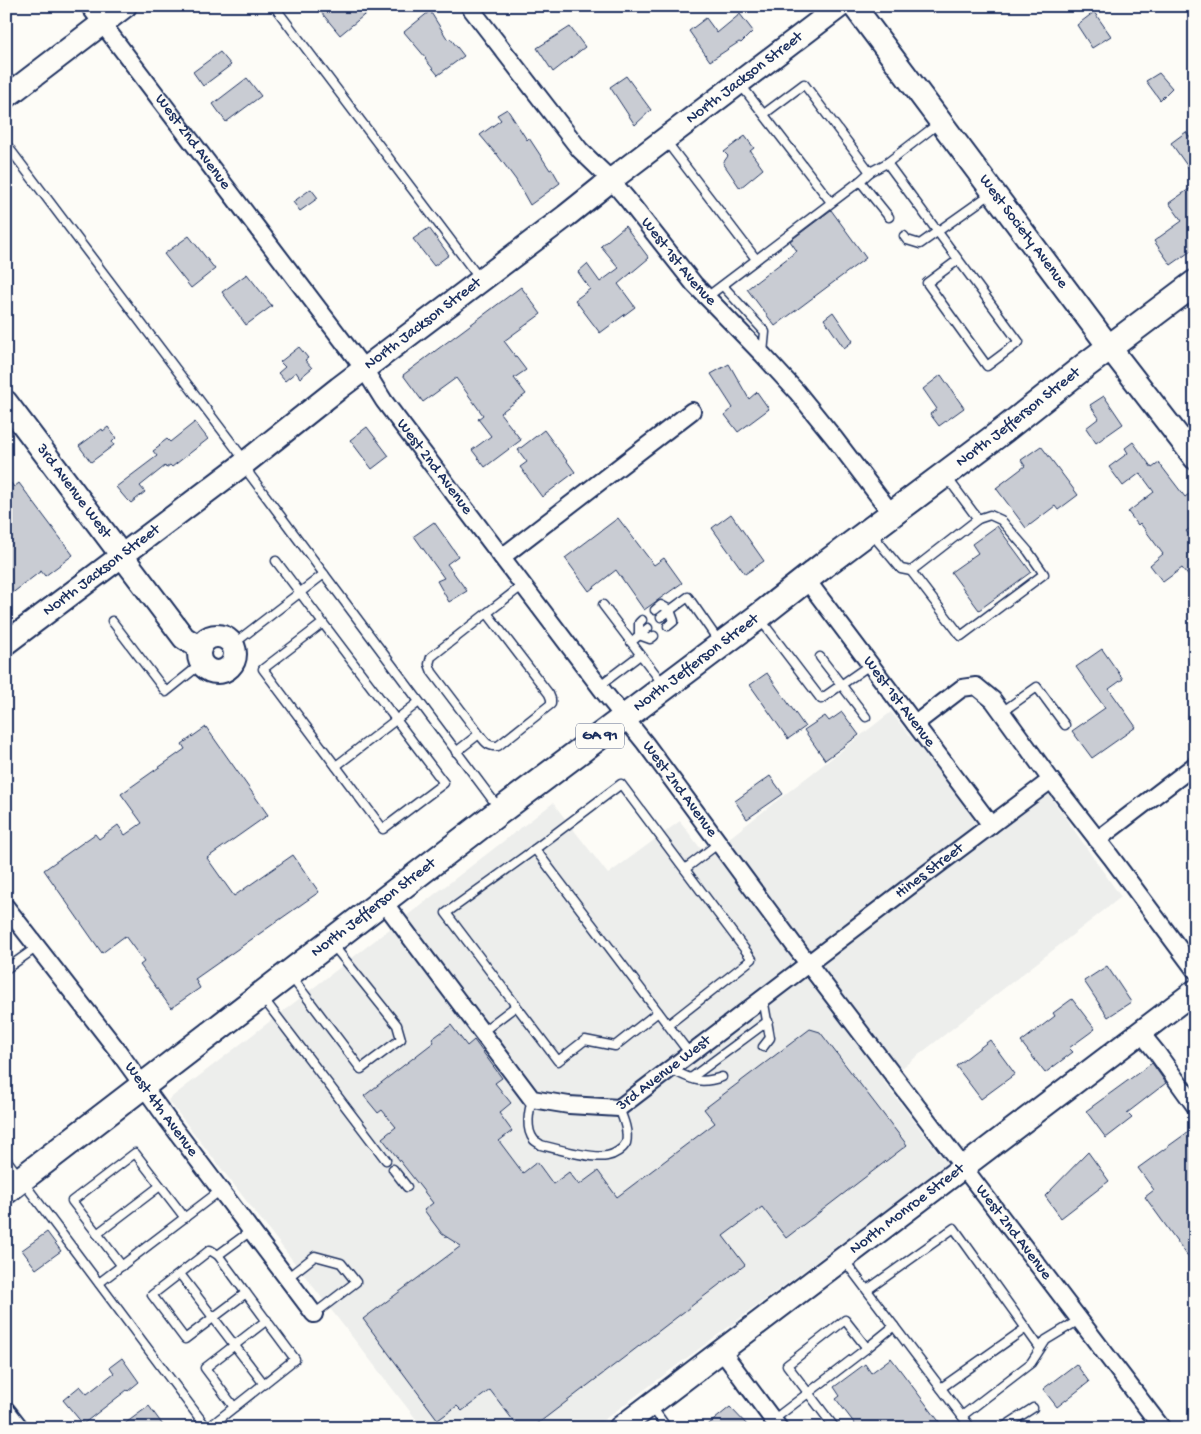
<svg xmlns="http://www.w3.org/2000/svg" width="1201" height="1434" font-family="'Gochi Hand',sans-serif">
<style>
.built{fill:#edeeec}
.building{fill:#c9ccd3;stroke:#1b2f5e}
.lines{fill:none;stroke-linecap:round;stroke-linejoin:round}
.lane-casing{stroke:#1b2f5e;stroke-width:11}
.street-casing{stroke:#1b2f5e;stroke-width:20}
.secondary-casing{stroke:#1b2f5e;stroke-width:26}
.primary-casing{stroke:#1b2f5e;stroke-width:29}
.lane{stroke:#fdfcf7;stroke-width:8}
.street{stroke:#fdfcf7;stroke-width:16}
.secondary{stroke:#fdfcf7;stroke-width:22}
.primary{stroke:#fdfcf7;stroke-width:25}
.labels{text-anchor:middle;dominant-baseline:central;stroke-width:4;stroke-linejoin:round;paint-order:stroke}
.shield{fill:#fdfcf7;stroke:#5f6c8c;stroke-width:1}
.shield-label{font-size:15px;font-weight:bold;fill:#1b2f5e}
.street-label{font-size:16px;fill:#1b2f5e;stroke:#fdfcf7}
</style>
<rect width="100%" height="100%" fill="#fdfcf7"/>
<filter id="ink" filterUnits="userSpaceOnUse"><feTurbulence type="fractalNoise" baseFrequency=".02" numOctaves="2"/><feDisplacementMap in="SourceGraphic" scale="10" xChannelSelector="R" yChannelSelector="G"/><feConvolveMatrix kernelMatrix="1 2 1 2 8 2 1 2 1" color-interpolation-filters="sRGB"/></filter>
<g filter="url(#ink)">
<path class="built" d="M891,712L988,834L1048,793L1121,897L884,1082L947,1164L593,1428H423L168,1100L553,803L608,874L680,821L706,856Z"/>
<g class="building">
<path d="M316,6H375L340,35Z"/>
<path d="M430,11L448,40L450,38L464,56L438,75L425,59L426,58L404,32Z"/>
<path d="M1094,12L1111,36L1092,48L1077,25Z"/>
<path d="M740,14L753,31L741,43L739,42L710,61L689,31L706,18L717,33Z"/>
<path d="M570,27L585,47L553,72L537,48Z"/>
<path d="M220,52L231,65L203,86L193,72Z"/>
<path d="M1159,73L1172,88L1160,100L1146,81Z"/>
<path d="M626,76L651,110L635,125L610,87Z"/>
<path d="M247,78L261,96L226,122L213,104Z"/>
<path d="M507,109L527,140L529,138L550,170L552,169L560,183L530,205L516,180L496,153V154L480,135L501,120L497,115Z"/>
<path d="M1186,132L1195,144V177L1171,143Z"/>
<path d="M745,136L754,148L750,151L763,169L740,188L723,163L728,156L724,152Z"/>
<path d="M1195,185V248L1171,265L1154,241L1182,221L1169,203Z"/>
<path d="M311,189L318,198L300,211L293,202Z"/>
<path d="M831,210L866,258L775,326L747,289L797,251L790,241Z"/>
<path d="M625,226L649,258L618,284L635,307L600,333L575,300L590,289L578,272L587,264L600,282L619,268L601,246Z"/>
<path d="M429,228L449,255L434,266L413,239Z"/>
<path d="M189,236L215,269L191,288L164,254Z"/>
<path d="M247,274L272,306L246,325L222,292Z"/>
<path d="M521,287L541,314L504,341L526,370L514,378L526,394L500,413L521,440L485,467L472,450L491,436L478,419L483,415L456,378L423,402L403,375Z"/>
<path d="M833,312L853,341L844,348L824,319Z"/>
<path d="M299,347L308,358L305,360L312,368L300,378L296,372L285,381L278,373L285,367L280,362Z"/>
<path d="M729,364L749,399L757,392L769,409L738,432L725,415L733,408L711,374Z"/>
<path d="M941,375L964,408L939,426L930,414L937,409L923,389Z"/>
<path d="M1104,396L1123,424L1096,443L1086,428L1099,418L1090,405Z"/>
<path d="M195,422L208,439L172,467L170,465L166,468L165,466L140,486L145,492L131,503L128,500H127L116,487L157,456L153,451L160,446L159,445L167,439L170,442Z"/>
<path d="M108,427L116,438L112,442L114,445L91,462L79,446L102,429L103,431Z"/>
<path d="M367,427L389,456L372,469L350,440Z"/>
<path d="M544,430L575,472L542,497L520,467L527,462L518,450Z"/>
<path d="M1133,442L1152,468L1159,463L1185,497L1189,494L1195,501V525L1186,531L1195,542V584L1182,568L1163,582L1150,565L1163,554L1140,523L1138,525L1128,512L1154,492L1140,473L1123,486L1109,467L1128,453L1125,448Z"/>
<path d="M1041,446L1078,495L1058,510L1055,506L1026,528L996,488L1025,466L1021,460Z"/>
<path d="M6,477L14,487L19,483L73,555L45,576L41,571L6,598Z"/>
<path d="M731,514L764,561L745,574L712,528Z"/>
<path d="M618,518L654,565L664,558L682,583L644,610L616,570L589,591L565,558Z"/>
<path d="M434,522L458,556L447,564L467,591L449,602L437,581L444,578L414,536Z"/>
<path d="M997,526L1031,572L979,610L951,572L978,553L972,544Z"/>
<path d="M1102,649L1123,679L1109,689L1136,727L1092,758L1072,731L1105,708L1076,667Z"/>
<path d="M767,673L805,727L788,739L750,685Z"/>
<path d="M842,712L859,735L825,760L804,730L825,716L829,721Z"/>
<path d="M206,727L268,815L207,858L234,896L293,855L319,892L195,979L200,988L171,1008L140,965L144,962L125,936L102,953L44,870L95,834L99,839L118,825L125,835L142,823L121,794L185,749L182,744Z"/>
<path d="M770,776L783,794L747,819L735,801Z"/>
<path d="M1107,966L1131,1002L1108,1017L1084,981Z"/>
<path d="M1072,999L1095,1029L1069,1048L1073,1052L1045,1073L1021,1042L1055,1016L1053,1013Z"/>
<path d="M451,1025L467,1046L474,1040L502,1078L495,1083L511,1103L499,1113L512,1131L499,1141L523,1173L537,1162L553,1184L569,1172L579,1185L598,1171L617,1197L715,1123L704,1109L810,1029L820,1032L907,1145L786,1238L762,1207L723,1236L745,1265L532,1428H519L490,1390L462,1411L457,1406L438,1420L363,1319L461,1246L442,1234L424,1210L433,1203L382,1138L396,1127L382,1110L378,1113L364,1096L434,1042L432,1039Z"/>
<path d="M990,1040L1015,1074L981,1099L956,1066Z"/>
<path d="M1152,1063L1166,1083L1127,1113L1132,1118L1106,1138L1086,1111Z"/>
<path d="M1195,1127V1266L1145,1197L1154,1190L1138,1168Z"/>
<path d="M1088,1152L1109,1181L1061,1218L1045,1196Z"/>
<path d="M47,1232L61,1251L36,1269L22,1250Z"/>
<path d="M122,1358L139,1382L128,1391L127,1390L83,1424L63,1400L80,1386L87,1394L114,1373L110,1367Z"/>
<path d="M891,1358L944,1428H858L836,1399L840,1396L834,1387L865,1364L871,1373Z"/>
<path d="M1076,1364L1089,1382L1057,1407L1043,1389Z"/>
<path d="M149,1406L165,1428H119Z"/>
<path d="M730,1407L750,1428H704Z"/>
</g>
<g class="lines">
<g class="lane-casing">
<g id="lane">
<path d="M274,6L480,279"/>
<path d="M741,85L831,202"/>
<path d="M764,114L804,84L870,172"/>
<path d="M666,141L756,259"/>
<path d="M6,144L246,462L250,475L498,807"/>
<path d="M887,163L1019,342L987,366L927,283L958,260"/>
<path d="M860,181L889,217"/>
<path d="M904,236L907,240L920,244L992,193"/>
<path d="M723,286L765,332L763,353"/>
<path d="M707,297L860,181L870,172L887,163L939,123"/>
<path d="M871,533L901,569L911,571L978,519L946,476"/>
<path d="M276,561L444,783L383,829L263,669L323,623"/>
<path d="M911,571L961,636L1044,574L1028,551L1001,520L990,515L978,519"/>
<path d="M603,605L631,642"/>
<path d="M655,610L661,605L670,610L674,621L668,626"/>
<path d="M487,613L523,585"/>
<path d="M661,617L688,597L720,643"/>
<path d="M760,619L821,699L871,664"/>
<path d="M642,620L639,623V635L650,639L654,636"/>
<path d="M112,621L166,692L201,664"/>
<path d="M648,628L631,642L663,684"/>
<path d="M232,645L324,574"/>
<path d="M820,657L866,717"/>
<path d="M599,686L640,655"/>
<path d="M1002,712L1037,687L1065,725"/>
<path d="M456,752L479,734L432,672L429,664L431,657L487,613L549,694L551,699V704L498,746C488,747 485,742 479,734"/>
<path d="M336,766L419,702"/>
<path d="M535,849L446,913L558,1061L585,1040L615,1046L658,1012"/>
<path d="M685,869L719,843"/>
<path d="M6,969L37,947"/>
<path d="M290,975L361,1069L401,1039L397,1025L333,945"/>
<path d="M263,998L386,1160"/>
<path d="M668,1025L752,959L621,784L535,849L668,1025L690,1054"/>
<path d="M482,1032L516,1006"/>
<path d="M763,1047L770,1038L763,998"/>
<path d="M670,1069C692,1079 698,1085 722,1077"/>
<path d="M691,1078L768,1021"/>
<path d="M532,1099C529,1111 525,1129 534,1140C536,1142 539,1143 541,1145C557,1149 592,1159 607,1156C614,1155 623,1149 626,1143C629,1132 623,1118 619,1108"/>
<path d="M6,1159L207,1428"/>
<path d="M393,1169L407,1187"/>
<path d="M97,1234L160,1186"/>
<path d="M218,1255L246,1293"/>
<path d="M844,1260L971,1428"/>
<path d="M122,1266L72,1201L135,1153L185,1218"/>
<path d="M180,1274L264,1384"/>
<path d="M287,1278L315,1256L341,1263L356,1282L314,1314"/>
<path d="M99,1283L221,1190"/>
<path d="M867,1290L954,1228L1040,1348"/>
<path d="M941,1388L1026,1328"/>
<path d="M234,1407L205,1368L267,1320"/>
<path d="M652,1407L667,1428"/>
<path d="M962,1416L1031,1363L1046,1340L1079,1320"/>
<path d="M773,1420L867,1348"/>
<path d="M208,1428L295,1359L246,1293L185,1339L152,1295L210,1250L218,1255L252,1230"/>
<path d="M835,1428L787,1365L845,1320L867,1348L894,1326"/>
<path d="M1002,1428L1033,1408"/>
</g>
</g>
<g class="street-casing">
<g id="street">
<path id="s1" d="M89,6L364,369L384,401L603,691L645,743L794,945L1162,1428"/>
<path id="s2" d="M469,6L580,150L611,180L627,199L694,284L763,355L797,392L835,439L892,514"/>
<path d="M502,557L692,411"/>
<path id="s3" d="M806,579L991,825"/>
<path d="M915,724L962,688L976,686L993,700L1051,780L1111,857L1195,970"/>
<path d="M1097,840L1195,765"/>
<path id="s4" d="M383,901L532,1099L569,1105L619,1108L914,883L1051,780"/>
<path id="s5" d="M6,907L118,1051L167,1119L314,1314"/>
<path d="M1140,1032L1157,1053L1195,1106"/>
<path d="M721,1350L779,1428"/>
<path d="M6,1410L20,1428"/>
</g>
</g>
<g class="secondary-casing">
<g id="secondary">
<path id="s6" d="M854,6L1110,348L1195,458"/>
<path d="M6,97L125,6"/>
<path id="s7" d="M6,402L184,638L200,648"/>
<circle cx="217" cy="654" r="18"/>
<path id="s8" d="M6,643L246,462L339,388L566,216L611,180L840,6"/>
<path id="s9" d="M620,1428L1195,991"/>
</g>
</g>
<g class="primary-casing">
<g id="primary">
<path id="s10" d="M6,1191L495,815L758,617L824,565L1004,430L1086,365L1195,283"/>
</g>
</g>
<use href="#lane" class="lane"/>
<use href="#street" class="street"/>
<use href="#secondary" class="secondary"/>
<use href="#primary" class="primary"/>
</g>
</g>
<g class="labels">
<rect class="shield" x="576" y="723.5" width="48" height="25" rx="4"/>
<g class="shield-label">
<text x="600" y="736">GA 91</text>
</g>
<g class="street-label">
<text stroke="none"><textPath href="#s8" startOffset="930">North Jackson Street</textPath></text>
<text stroke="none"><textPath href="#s1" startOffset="171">West 2nd Avenue</textPath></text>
<text stroke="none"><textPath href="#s6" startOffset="282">West Society Avenue</textPath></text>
<text stroke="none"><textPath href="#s2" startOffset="331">West 1st Avenue</textPath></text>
<text stroke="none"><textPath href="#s8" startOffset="525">North Jackson Street</textPath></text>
<text stroke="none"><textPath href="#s10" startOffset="1274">North Jefferson Street</textPath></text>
<text stroke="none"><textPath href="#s1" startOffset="576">West 2nd Avenue</textPath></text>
<text stroke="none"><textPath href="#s7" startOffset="112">3rd Avenue West</textPath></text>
<text stroke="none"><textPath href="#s8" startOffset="120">North Jackson Street</textPath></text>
<text stroke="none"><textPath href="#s10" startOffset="869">North Jefferson Street</textPath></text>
<text stroke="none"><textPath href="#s3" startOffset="154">West 1st Avenue</textPath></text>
<text stroke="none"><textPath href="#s1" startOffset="981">West 2nd Avenue</textPath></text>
<text stroke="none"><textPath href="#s4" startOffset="726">Hines Street</textPath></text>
<text stroke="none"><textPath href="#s10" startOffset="464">North Jefferson Street</textPath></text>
<text stroke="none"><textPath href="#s4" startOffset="392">3rd Avenue West</textPath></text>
<text stroke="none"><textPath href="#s5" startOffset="255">West 4th Avenue</textPath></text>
<text stroke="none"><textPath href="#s9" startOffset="361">North Monroe Street</textPath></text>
<text stroke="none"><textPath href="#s1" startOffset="1536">West 2nd Avenue</textPath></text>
</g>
</g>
<rect width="1201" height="1434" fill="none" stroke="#fdfcf7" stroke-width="25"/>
<rect x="12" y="12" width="1176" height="1409" fill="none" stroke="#1b2f5e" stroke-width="2" filter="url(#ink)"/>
</svg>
